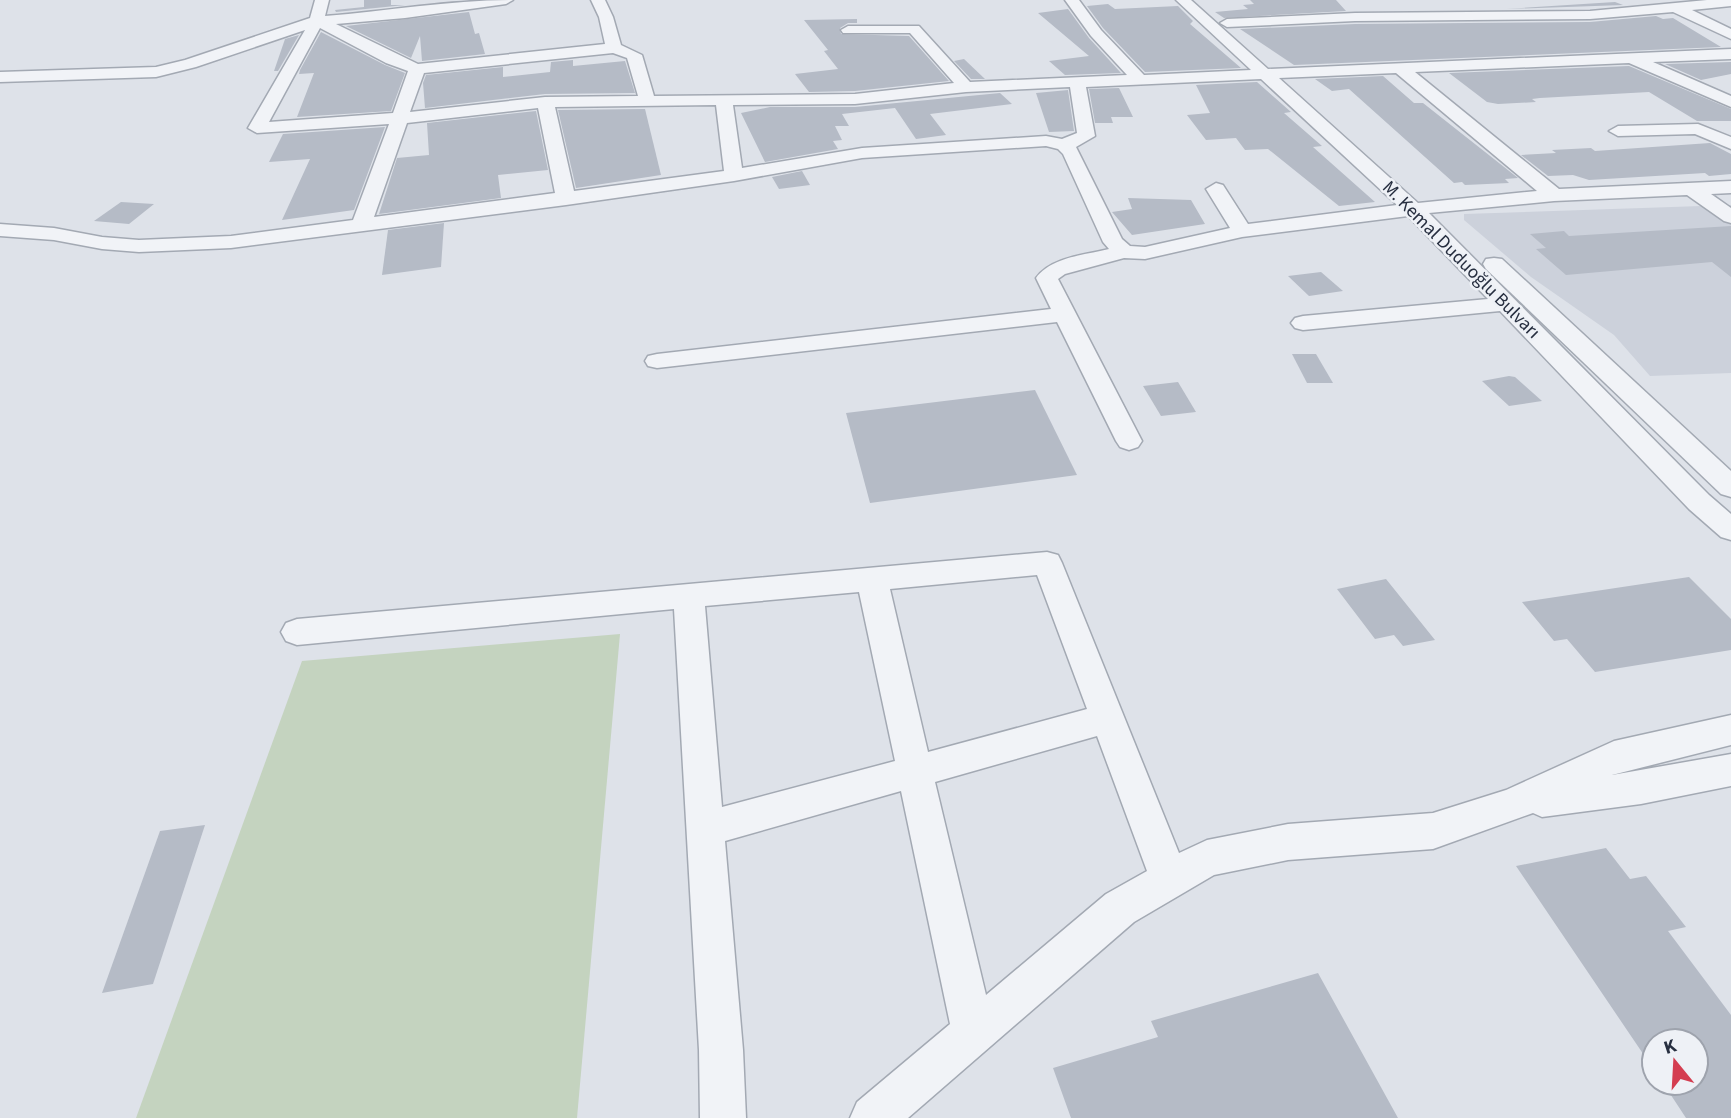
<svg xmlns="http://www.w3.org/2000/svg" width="1731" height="1118" font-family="'Source Sans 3',sans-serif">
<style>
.built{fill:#ccd1db}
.green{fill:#c4d3bf}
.building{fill:#b5bbc6}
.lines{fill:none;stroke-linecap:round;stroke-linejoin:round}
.minor-casing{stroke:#a3a9b3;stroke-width:3}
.minor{fill:#f1f3f7;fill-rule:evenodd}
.labels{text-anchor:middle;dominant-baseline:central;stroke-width:5;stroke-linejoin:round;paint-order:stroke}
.far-street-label{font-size:19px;fill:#272f40;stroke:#eef1f6}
</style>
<rect width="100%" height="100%" fill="#dee2e9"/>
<path class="built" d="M1731,205V373L1650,376L1614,335L1531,277L1464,220V214Z"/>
<path class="green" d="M620,634L577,1118H136L302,661Z"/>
<g class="building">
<path d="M364,0H391V5H405L336,12L335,10L364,7Z"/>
<path d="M1250,0H1336L1346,11L1224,18L1215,12L1248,9L1243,5L1254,4Z"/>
<path d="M1615,2L1623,5L1506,9Z"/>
<path d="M1108,4L1115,9L1178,6L1193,21L1190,24L1241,68L1145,72L1103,28L1087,6Z"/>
<path d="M1068,9L1089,38L1121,73L1065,75L1049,61L1089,56L1038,13Z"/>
<path d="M469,12L475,34L479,33L485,54L422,61L420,36L411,58L346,26Z"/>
<path d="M1656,16L1663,19L1673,18L1721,47L1294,65L1240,29L1355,24L1590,22Z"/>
<path d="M857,19V23H848L840,28L841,34L909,36L949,81L855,91L809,92L795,74L838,69L824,51L828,50L804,20Z"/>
<path d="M321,32L385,65L405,73L391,111L297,117L314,73L299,74L300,70Z"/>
<path d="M299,35L278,71H274L285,39Z"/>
<path d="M964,59L985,79H971L954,61Z"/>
<path d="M573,60V66L625,61L635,93L545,94L425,108L423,83L426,75L503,67V77L550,72L551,62Z"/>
<path d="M1731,62V74L1701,80L1665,64Z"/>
<path d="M1629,66L1731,109V121H1697L1649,92L1540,98L1532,99L1536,102L1498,104L1487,102L1449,73Z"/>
<path d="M1383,76L1414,103H1423L1518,178L1505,179L1509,183L1465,185L1462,182L1454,183L1349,89L1332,91L1315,79Z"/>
<path d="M1257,82L1291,112L1284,113L1322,146L1313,147L1375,202L1339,206L1268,149L1245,150L1236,138L1206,140L1187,115L1210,113L1196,85Z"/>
<path d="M1119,88L1133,117H1111L1113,123H1095L1089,89Z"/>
<path d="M1068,90L1074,131L1049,132L1036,93Z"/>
<path d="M1000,93L1012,104L930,114L946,135L916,139L895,108L842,114L849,126H835L842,140L833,141L838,149L765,162L741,113L770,107H855Z"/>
<path d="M645,109L661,175L576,188L558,110Z"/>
<path d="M536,111L548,170L498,175L501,198L379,214L397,158L429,155L427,123Z"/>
<path d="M385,127L354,210L282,220L310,159L269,162L283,134Z"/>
<path d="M1710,143L1731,154V174L1709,176L1705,173L1589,180L1573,175L1548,176L1521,155L1556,153L1552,150L1591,148L1595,151Z"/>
<path d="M802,171L810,185L779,189L772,177Z"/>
<path d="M1128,198L1191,200L1205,224L1132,235L1112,212L1132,209Z"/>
<path d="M121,202L154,204L129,224L94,221Z"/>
<path d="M444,223L441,267L382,275L388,230Z"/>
<path d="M1731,226V277L1712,262L1566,275L1536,249L1546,248L1530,234L1564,231L1569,236Z"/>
<path d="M1321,272L1343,291L1309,296L1288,276Z"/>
<path d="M1292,354H1316L1333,383H1307Z"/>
<path d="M1509,376L1515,377L1542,401L1509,406L1482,381Z"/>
<path d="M1178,382L1196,412L1161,416L1143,386Z"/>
<path d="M1035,390L1077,475L870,503L846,413Z"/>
<path d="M1689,577L1731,619V650L1595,672L1567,639L1554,641L1522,602Z"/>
<path d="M1386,579L1435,640L1403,646L1394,635L1375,639L1337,589Z"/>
<path d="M205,825L153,984L102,993L160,831Z"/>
<path d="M1606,848L1630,879L1646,876L1686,927L1668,931L1731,1015V1118H1686L1663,1083H1696V1041H1654V1070L1516,866Z"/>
<path d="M1318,973L1398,1118H1071L1053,1068L1158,1037L1151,1021Z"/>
</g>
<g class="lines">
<g class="minor-casing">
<g id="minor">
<path d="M315,0H329L325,16C388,11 450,0 513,0L506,4L405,18L336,24L418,64L605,44L599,17L591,0H605L613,17L621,45L642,55L654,96L855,94L954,83L910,33H843L841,30L848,26H919L970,82L1127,75L1091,36L1065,0H1079L1101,30L1144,75L1251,70L1176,0H1191L1268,69L1731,49V59L1653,62L1731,96V107L1629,63L1415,72L1559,189L1731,181V193L1711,194L1731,208V223L1724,221L1687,195L1554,201L1429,213L1709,495L1731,514V540L1721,537L1689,509L1500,311L1303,330L1295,328L1291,323L1295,318L1303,316L1488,299L1408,216L1242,237L1145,259L1124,258L1065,274L1058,279L1142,441L1138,447L1129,450L1120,447L1116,441L1057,322L657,368L648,366L645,361L648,356L657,354L1051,309L1036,278C1051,257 1085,255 1109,249L1103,242L1063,154L1058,149L1046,146L862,158L734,181L566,205L231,248L139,252L102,249L54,240L0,236V224L54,228L102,237L139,240L231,236L353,220L389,124L257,133L248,128L305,30L196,67L156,77L0,82V72L156,67L185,60L310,18ZM320,28L386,63L408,71L393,113L269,122ZM613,53L627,58L638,96L545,97L410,112L424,73ZM1396,73L1537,191L1418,203L1279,78ZM1261,79L1397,205L1248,224L1223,185L1216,183L1206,189L1230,228L1145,247L1130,246L1122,239L1076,147L1095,136L1086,87ZM1070,87L1077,133L1062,139L1046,136L862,148L742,168L733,105L855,104L966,92ZM716,105L724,171L574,191L555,107ZM538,108L555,193L374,217L407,123Z"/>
<path d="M1707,0H1731V6L1692,10L1731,29V39L1673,12L1590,19L1355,21L1227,27L1220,23L1227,19L1355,13L1590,11Z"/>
<path d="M1698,124L1731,137V149L1695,134L1618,136L1609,131L1618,126Z"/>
<path d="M1494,258L1502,259L1731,471V497L1721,494L1486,269L1483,264L1486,259Z"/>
<path d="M1047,552L1058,555L1062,563L1179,853L1207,840L1288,824L1433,813L1506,790L1614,741L1731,715V745L1612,775L1731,754V786L1641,804L1542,817L1533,813L1433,849L1288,860L1214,875L1134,922L908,1118H850L857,1102L950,1024L901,791L725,841L743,1050L746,1118H700L699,1050L674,609L297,645L286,641L281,632L286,623L297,619ZM1037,575L1087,709L928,752L890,589ZM859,592L895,761L722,807L705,606ZM1097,736L1147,871L1106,894L986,995L935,782Z"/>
</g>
</g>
<use href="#minor" class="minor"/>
</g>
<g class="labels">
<g class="far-street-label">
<text transform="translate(1461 260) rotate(45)">M. Kemal Duduoğlu Bulvarı</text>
</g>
</g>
<g transform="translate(1675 1062) rotate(342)"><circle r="33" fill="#eef1f6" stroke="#9ea3ad" stroke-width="2"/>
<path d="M0-5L12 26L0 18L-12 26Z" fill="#d43d50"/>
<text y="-10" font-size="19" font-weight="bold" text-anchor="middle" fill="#272f40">K</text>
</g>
</svg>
